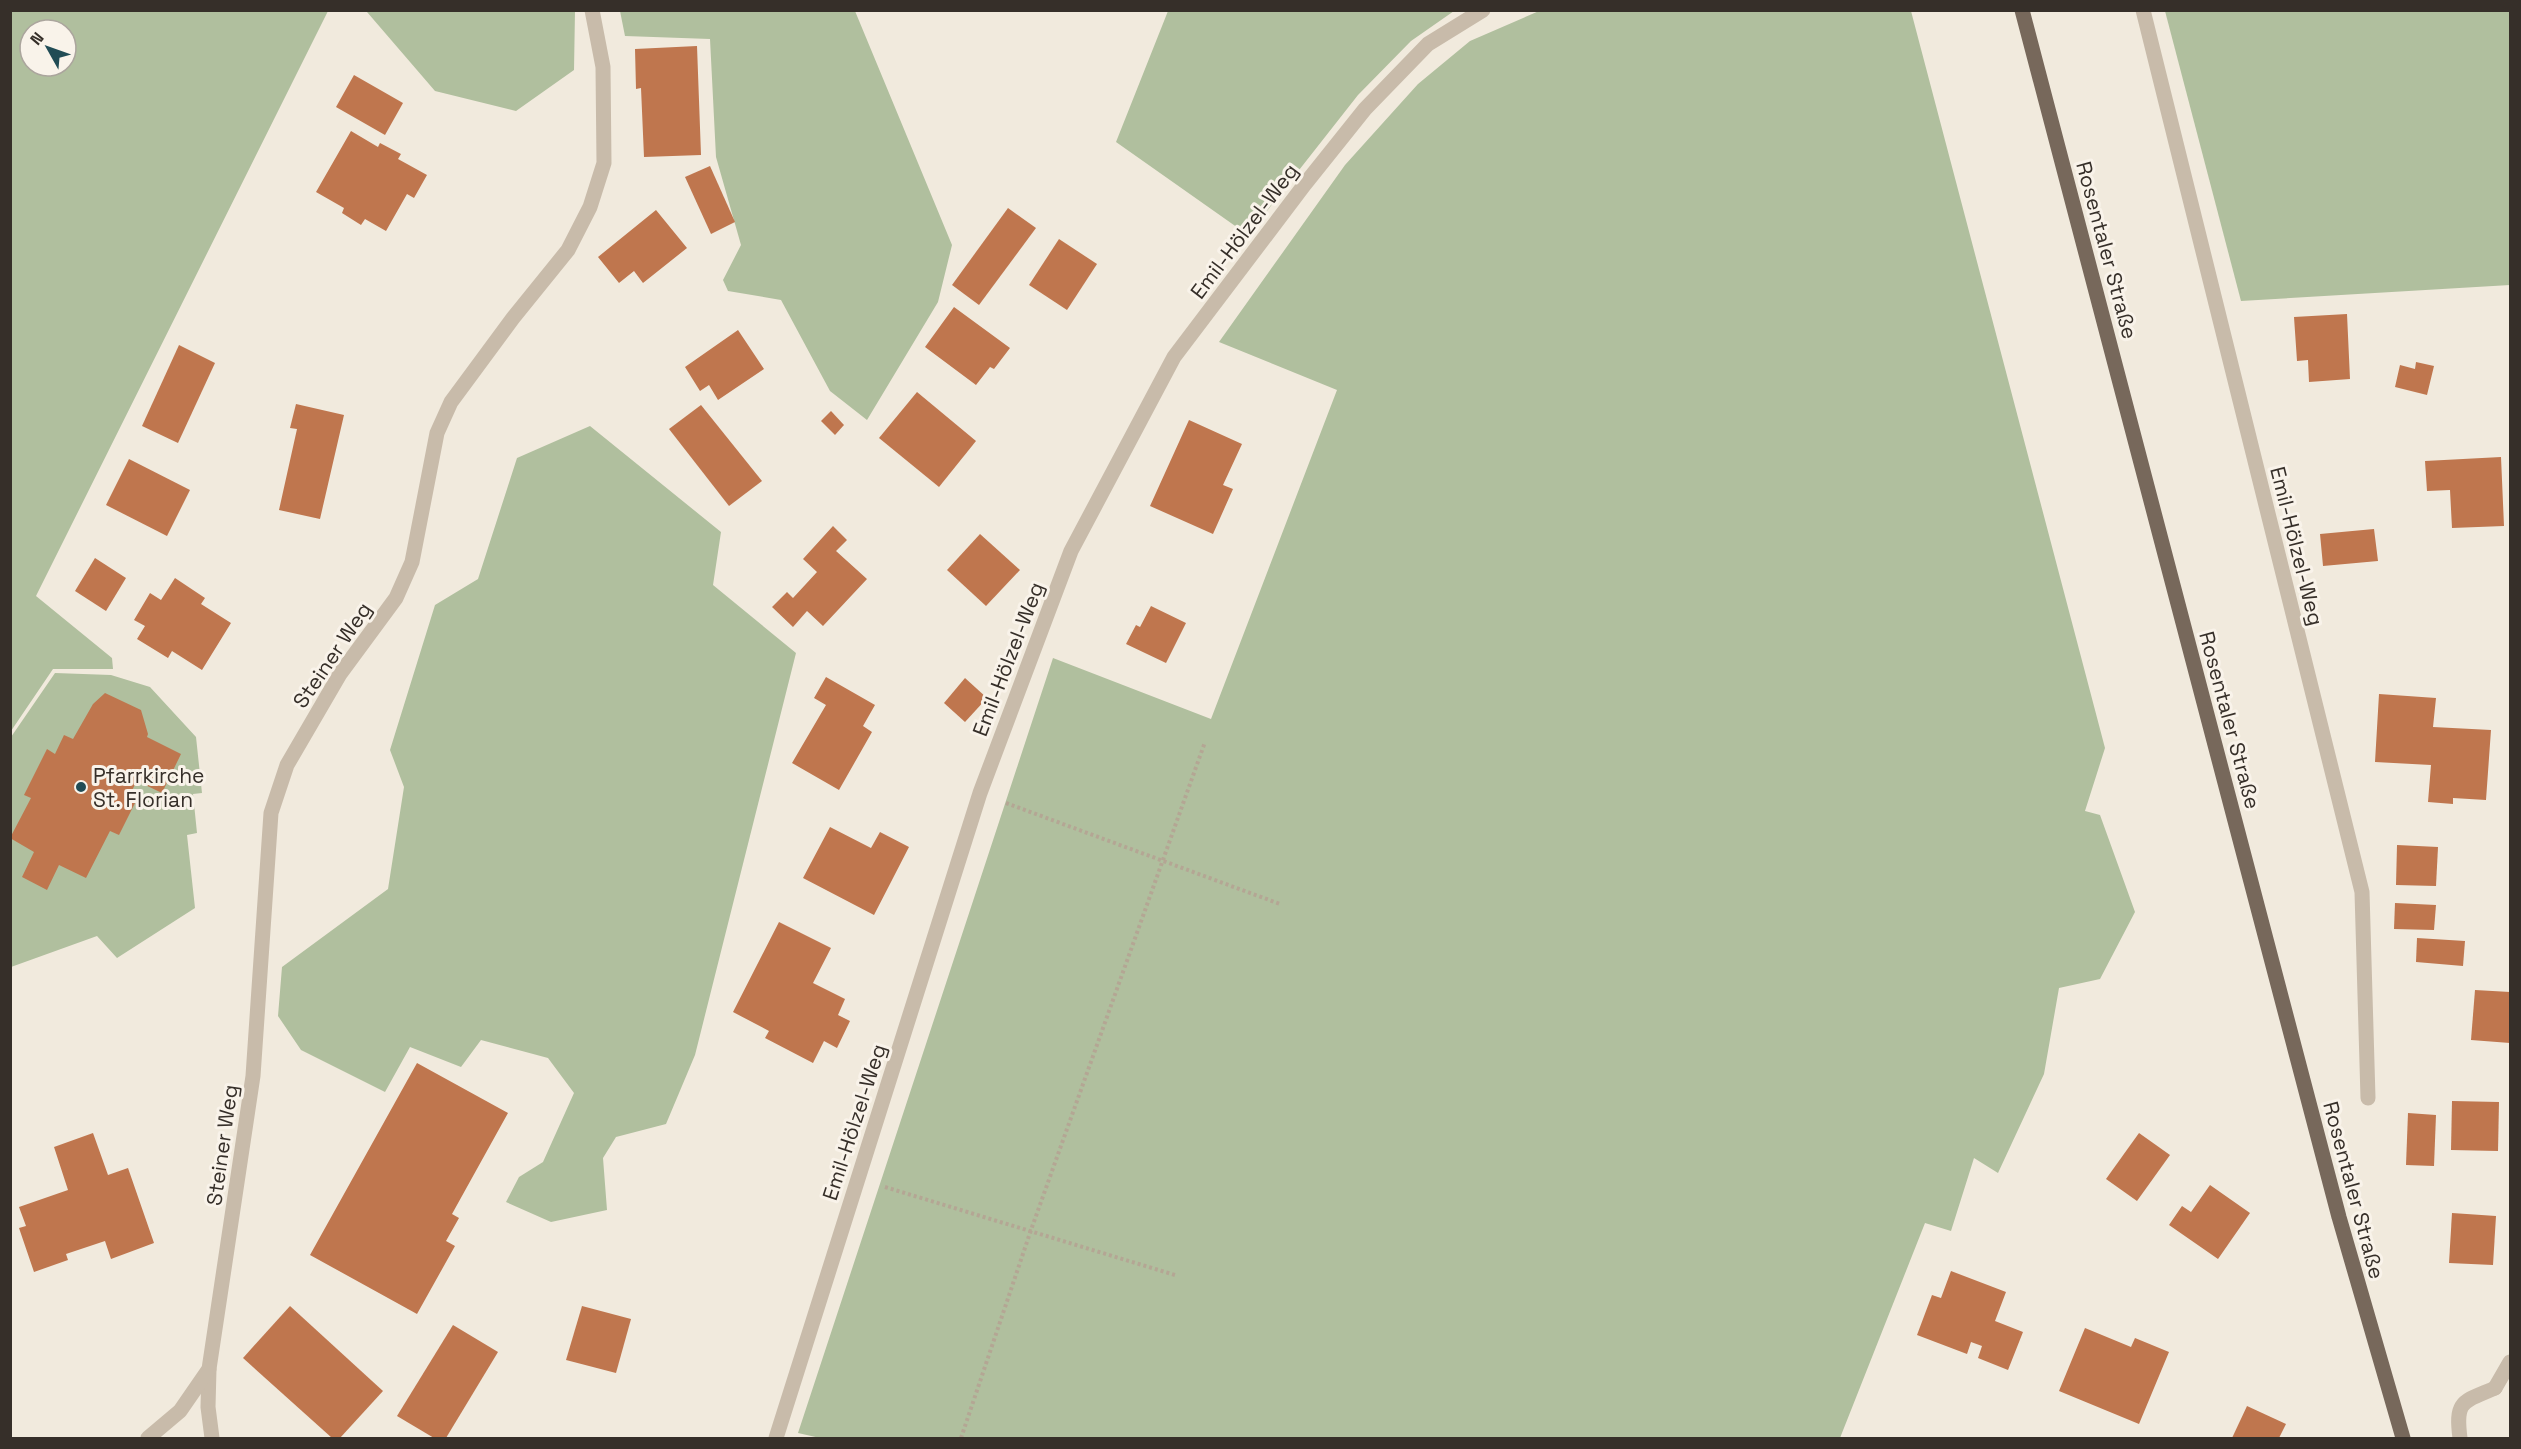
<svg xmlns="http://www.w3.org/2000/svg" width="2521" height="1449" font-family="'Space Grotesk',sans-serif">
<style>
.green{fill:#b0bf9e;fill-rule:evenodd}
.building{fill:#bf764e}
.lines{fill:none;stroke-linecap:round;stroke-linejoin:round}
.path{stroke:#b4a694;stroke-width:4;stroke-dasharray:3 3;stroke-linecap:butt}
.service{stroke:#c8bbaa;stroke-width:15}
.minor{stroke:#c8bbaa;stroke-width:15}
.primary{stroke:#77685b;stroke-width:15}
.poi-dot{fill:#214c55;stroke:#f9f3ea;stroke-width:2}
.labels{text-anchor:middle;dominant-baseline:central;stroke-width:6;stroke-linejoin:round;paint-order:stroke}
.street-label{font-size:21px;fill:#362f29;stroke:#f9f3ea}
.poi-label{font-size:21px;fill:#362f29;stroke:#f9f3ea;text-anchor:start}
</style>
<rect width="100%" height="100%" fill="#f1eadd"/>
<g class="green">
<path d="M10,11H328L36,596L112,658L113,669H53L11,731ZM30,30H66V66H30Z"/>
<path d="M353,11H575L574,70L516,111L435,91L367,12Z"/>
<path d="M620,11H855L952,245L938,302L867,420L830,391L781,300L728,291L723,280L741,245L716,157L710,39L625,36Z"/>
<path d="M1168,11V10L1454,11L1411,41L1358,95L1248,235L1116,142Z"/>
<path d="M1539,11H1911L2105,748L2085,811L2100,815L2135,912L2100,979L2059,988L2044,1074L1998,1173L1974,1158L1951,1231L1925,1223L1840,1438H820L798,1433L1053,658L1211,719L1337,390L1219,342L1345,165L1418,84L1470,41Z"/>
<path d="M2165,11H2510V285L2241,301Z"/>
<path d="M590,426L721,532L713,585L796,653L695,1055L666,1124L616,1137L603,1158L607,1210L551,1222L506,1202L519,1177L543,1162L574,1093L548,1058L481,1040L461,1067L410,1047L385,1092L301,1050L278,1016L282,967L388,889L404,787L390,750L435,605L478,579L517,458Z"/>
<path d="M55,673L111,675L150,687L196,737L202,793L193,794L197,833L187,835L195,908L117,958L97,936L11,967V737Z"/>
</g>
<g class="building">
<path d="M697,46L701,155L644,157L641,88L636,89L635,49Z"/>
<path d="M354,75L403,103L385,135L336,107Z"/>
<path d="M351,131L378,147L380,143L401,154L398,159L427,175L414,198L407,194L386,231L365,219L361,225L342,213L344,208L316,192Z"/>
<path d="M710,166L735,222L711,234L685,177Z"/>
<path d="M1008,208L1036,228L979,305L952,285Z"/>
<path d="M656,210L687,248L643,283L634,271L619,283L598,257Z"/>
<path d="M1059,239L1097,264L1067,310L1029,285Z"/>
<path d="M954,307L1010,348L994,369L990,367L976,385L925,347Z"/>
<path d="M2347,314L2350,379L2309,382L2308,360L2297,361L2294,317Z"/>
<path d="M738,330L764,369L718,400L709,385L700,391L685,367Z"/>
<path d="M179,345L215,363L178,443L142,426Z"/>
<path d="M2416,362L2434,366L2427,395L2395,387L2400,365L2415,369Z"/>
<path d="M917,392L976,441L939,487L879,438Z"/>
<path d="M296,404L344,415L320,519L279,510L297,429L290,428Z"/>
<path d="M701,405L762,481L729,506L669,429Z"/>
<path d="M831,411L844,425L835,435L821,421Z"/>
<path d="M1189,420L1242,444L1223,485L1233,489L1213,534L1150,506Z"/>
<path d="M2501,457L2504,526L2452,528L2450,490L2427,491L2425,461Z"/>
<path d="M129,459L190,490L167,536L106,505Z"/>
<path d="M833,526L847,540L836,551L867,579L823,626L807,611L793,627L772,607L787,592L793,598L817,572L803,559Z"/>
<path d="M2374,529L2378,561L2323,566L2320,534Z"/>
<path d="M980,534L1020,570L986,606L947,570Z"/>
<path d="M95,558L126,578L106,611L75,591Z"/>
<path d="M175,578L205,598L201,604L231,623L202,670L172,651L168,658L137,639L145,626L134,620L150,593L161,600Z"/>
<path d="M1151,606L1186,623L1166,663L1126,644L1136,625L1140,627Z"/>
<path d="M826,677L875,705L863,726L872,732L839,790L792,763L826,705L814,698Z"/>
<path d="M965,678L987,698L965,722L944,703Z"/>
<path d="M105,693L141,710L148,734L147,737L181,754L162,793L137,781L130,794L138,797L119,835L110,831L86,878L59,865L47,890L22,877L34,852L10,838L31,798L24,795L47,749L55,754L64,735L73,739L93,704Z"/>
<path d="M2379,694L2436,698L2433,727L2491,730L2486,800L2453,798V804L2428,802L2431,765L2375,762Z"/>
<path d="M830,827L871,848L880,832L909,847L874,915L803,878Z"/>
<path d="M2397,845L2438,847L2436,886L2396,885Z"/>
<path d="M2395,903L2436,905L2434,930L2394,929Z"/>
<path d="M779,922L831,948L813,983L845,999L838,1015L850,1021L837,1048L824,1041L813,1063L765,1038L769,1031L733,1012Z"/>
<path d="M2417,938L2465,941L2463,966L2416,962Z"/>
<path d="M2475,990L2510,992V1043L2471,1040Z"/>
<path d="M417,1063L508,1113L452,1214L459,1218L446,1241L455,1246L417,1314L310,1255Z"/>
<path d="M2452,1101L2499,1102L2498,1151L2451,1150Z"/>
<path d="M2408,1113L2436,1115L2434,1166L2406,1165Z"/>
<path d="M93,1133L108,1175L128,1168L154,1243L111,1259L105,1241L66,1254L68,1260L34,1272L19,1228L26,1226L19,1207L68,1190L54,1147Z"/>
<path d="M2139,1133L2170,1155L2137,1201L2106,1179Z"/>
<path d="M2210,1185L2250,1213L2218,1259L2169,1225L2182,1206L2191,1212Z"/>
<path d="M2452,1213L2496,1216L2493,1265L2449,1263Z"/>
<path d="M1951,1271L2006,1292L1995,1321L2023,1332L2008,1370L1978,1358L1982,1346L1971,1342L1967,1354L1917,1335L1932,1295L1941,1298Z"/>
<path d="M290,1306L383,1391L340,1438H332L243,1358Z"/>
<path d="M582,1306L631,1319L616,1373L566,1360Z"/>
<path d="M453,1325L498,1352L446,1438H434L397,1416Z"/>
<path d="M2085,1328L2131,1347L2135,1338L2169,1352L2139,1424L2059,1391Z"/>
<path d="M2247,1406L2286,1424L2279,1438H2232Z"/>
</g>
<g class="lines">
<g class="path">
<path d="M1006,803L1280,904"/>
<path d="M885,1187L1175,1275"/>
<path d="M961,1438L1031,1230L1205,742"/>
</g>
<g class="service">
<path d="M209,1369L208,1407L212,1438"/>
<path d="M2460,1438C2455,1400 2463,1402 2495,1388"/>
</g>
<g class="minor">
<path d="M2143,10L2362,892L2368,1098"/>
<path d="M2495,1388L2510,1362"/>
<path d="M148,1438L180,1411L209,1369L253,1076L271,813L287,765L340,674L396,598L412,562L437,433L451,402L513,318L568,250L590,207L604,163L603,67L592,10"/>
<path d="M776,1438L980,793L1071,551L1174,357L1305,184L1365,109L1428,44L1483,10"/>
</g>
<path class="primary" d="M2022,10L2339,1217L2403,1438"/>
</g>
<circle class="poi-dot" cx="81" cy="787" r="6"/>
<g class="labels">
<g class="street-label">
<text transform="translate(1244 231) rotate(-53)">Emil-Hölzel-Weg</text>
<text transform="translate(2107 250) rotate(75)">Rosentaler Straße</text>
<text transform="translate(2297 546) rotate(76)">Emil-Hölzel-Weg</text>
<text transform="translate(332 655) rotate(-56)">Steiner Weg</text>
<text transform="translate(1008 659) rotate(-69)">Emil-Hölzel-Weg</text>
<text transform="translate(2230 720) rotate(75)">Rosentaler Straße</text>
<text transform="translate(854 1122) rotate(-72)">Emil-Hölzel-Weg</text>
<text transform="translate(222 1145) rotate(-82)">Steiner Weg</text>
<text transform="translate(2354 1190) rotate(75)">Rosentaler Straße</text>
</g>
<g class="poi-label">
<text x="93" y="775">Pfarrkirche<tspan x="93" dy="24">St. Florian</tspan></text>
</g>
</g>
<rect width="2521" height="1449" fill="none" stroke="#362f29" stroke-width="24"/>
<g transform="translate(48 48) rotate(310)"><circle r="28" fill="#f9f3ea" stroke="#aba59d" stroke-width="1.5"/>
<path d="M0-4.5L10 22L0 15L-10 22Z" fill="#214c55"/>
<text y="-9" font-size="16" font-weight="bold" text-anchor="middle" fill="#362f29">N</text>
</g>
</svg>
